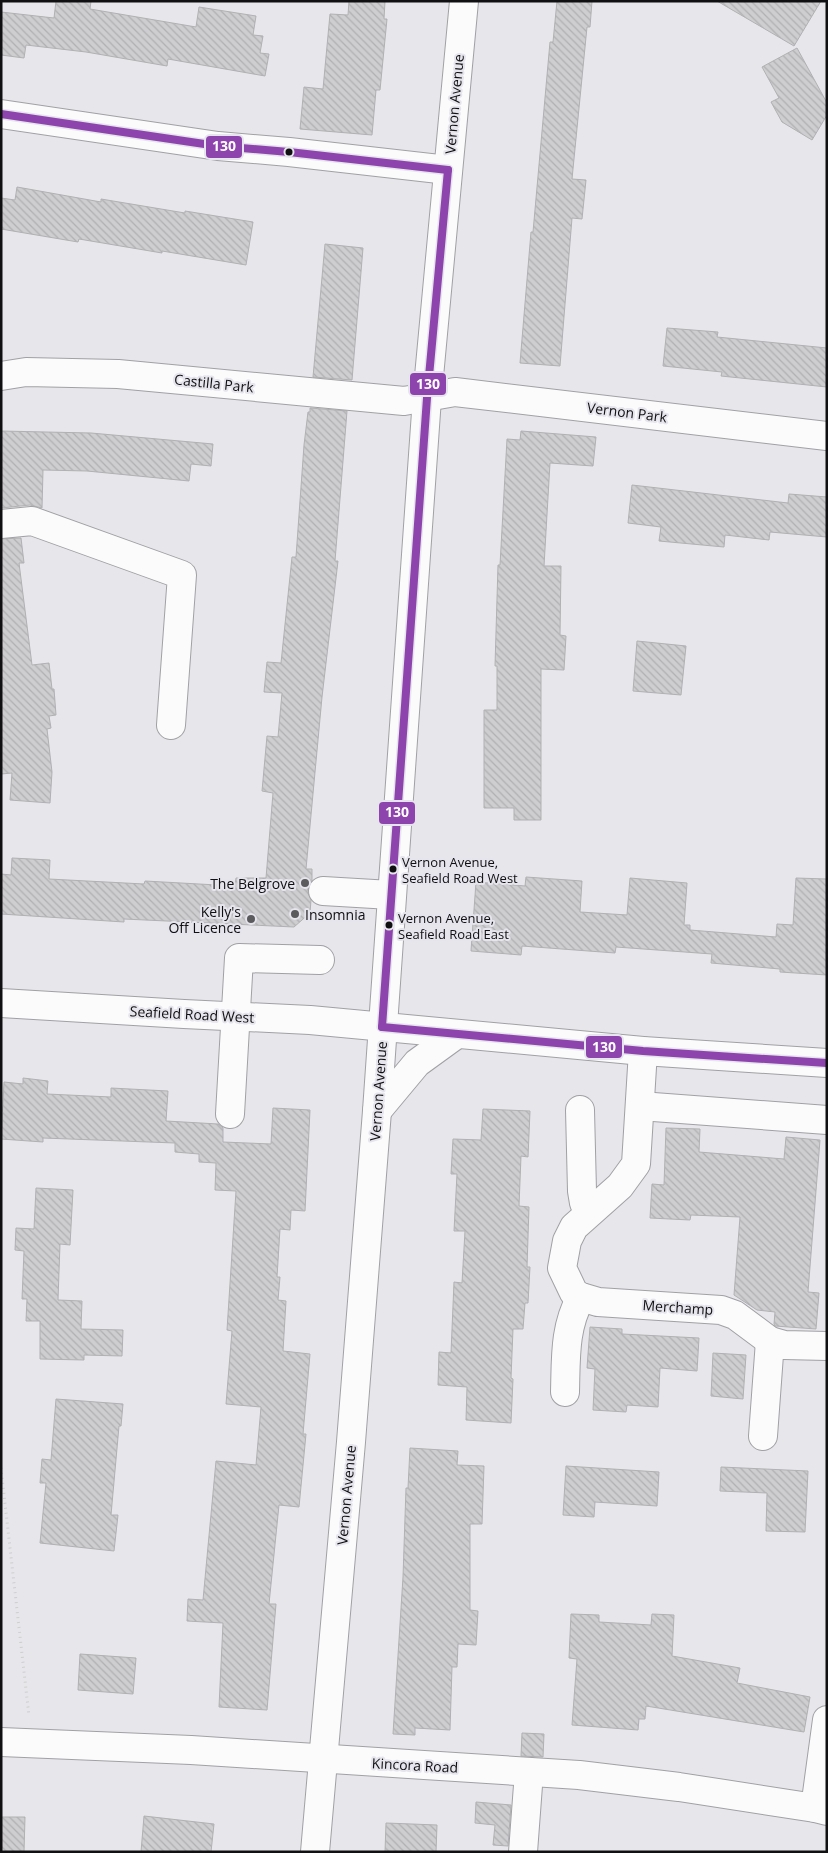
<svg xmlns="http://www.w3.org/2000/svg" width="828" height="1853" font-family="'Open Sans',sans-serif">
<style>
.building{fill:url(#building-back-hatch);stroke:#b1b0b3}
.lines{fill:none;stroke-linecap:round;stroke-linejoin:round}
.minor-casing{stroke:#a1a0a4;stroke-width:30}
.major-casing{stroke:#a1a0a4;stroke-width:30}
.path{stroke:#cececf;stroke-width:3;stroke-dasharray:1 4;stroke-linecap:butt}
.minor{stroke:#fbfbfc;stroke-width:28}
.major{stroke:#fbfbfc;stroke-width:28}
.bus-1-casing{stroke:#e6e4ec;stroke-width:11}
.bus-1{stroke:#8e44ad;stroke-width:8}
.bus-dot{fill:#100f11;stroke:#e6e4ec;stroke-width:2}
.poi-dot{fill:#5b5a5d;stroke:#e6e4ec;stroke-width:2}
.labels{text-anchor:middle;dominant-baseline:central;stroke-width:4;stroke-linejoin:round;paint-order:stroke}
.bus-label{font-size:13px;fill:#100f11;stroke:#e6e4ec;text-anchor:start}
.street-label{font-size:14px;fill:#100f11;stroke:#e6e4ec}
.poi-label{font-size:14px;fill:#100f11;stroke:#e6e4ec;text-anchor:end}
.line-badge{stroke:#e6e4ec;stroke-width:2}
.badge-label{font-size:14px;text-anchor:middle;font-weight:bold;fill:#fff}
</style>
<defs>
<pattern id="building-back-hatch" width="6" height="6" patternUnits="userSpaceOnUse" patternTransform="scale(1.25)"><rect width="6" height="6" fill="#cecdd0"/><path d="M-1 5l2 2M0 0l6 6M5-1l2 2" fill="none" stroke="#b0afb2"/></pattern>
</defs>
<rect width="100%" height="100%" fill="#e7e6ea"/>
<g class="building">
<path d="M56,1H91L90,9L196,27L199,7L256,16L253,35L263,36L260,53L269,54L265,76L168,59L167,66L86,52L26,45L24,58L1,55V12L54,18Z"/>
<path d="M349,1H385L384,19H387L380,90H376L372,135L300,129L304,87L323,89L330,14L348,15Z"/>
<path d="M557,1H592L590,27H587L572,179L586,180L582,219L572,218L560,366L520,363L531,232H533L550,42H553Z"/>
<path d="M717,1H821L794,46Z"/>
<path d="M797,48L827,103V115L812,140L782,122L771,102L779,98L762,67Z"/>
<path d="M17,187L101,202V199L185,213V211L253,222L246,265L162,251V253L79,239L78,242L1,229V198L15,200Z"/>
<path d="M325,244L363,248L352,380L313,377Z"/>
<path d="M667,328L718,332L717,337L827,348V387L721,376L722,372L663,366Z"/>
<path d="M310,408L347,411L335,561H338L322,697L306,869H312V881L307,891L311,900L310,913L294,927L124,919V922L1,914V874L11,875L12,858L50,860L49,879L144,884L145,881L235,886L236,878H266L273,793L262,791L267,736L278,737L282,693L264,692L267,662L281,663L292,557H296L304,445L308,412H310Z"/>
<path d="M1,431L91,433L213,444L211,466L191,464L189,481L87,471L43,470L42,508L30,505L1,508Z"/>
<path d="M521,431L596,437L593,466L550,463L544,566H561L560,635L566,636L564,670L541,669V820H514V808H484V710H497V666H495L498,565H500L507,439L520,440Z"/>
<path d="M632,485L788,503L789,494L827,497V537L770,532L769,540L725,535L724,547L659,541L661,527L628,523Z"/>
<path d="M21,538L24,563H19L32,665L49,663L52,689H54L56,715L49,716L51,728L47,729L52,772L50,803L10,800L12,773L1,774V539Z"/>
<path d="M637,641L686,646L681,695L633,691Z"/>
<path d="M526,877L582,881L580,912L627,915L630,878L687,883L684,925H690V930L776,937L777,924L793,925L796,878L827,879V975L780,972V969L711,963L712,954L616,947L615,953L522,946L521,955L471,951L476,882L525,886Z"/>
<path d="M23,1078L48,1081L47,1094L111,1097V1088L168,1091L166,1121L218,1124L223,1128V1142L271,1144L273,1108L310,1110L305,1211L291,1210L290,1230L280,1229L277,1277H280L278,1300L286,1301L283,1351L310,1354L303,1434H306L299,1507L279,1505L269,1604H276L267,1710L219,1707L223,1623L187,1621L188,1599L203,1600L216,1461L256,1465L261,1407L226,1404L232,1331L227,1330L236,1191L215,1190L216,1163L199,1162V1154L175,1152V1143L43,1138V1142L1,1139L4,1082L23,1084Z"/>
<path d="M483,1109L530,1111L528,1157L521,1156L519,1206L529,1207L527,1267H530L528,1303H525L523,1329H513L511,1378L513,1379L511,1423L466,1420L467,1387L438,1385L439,1352L451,1353L454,1282L462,1283L465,1231H454L457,1174H451L453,1139L481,1140Z"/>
<path d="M666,1128L700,1129L699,1152L784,1159L786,1137L820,1140L808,1292L819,1293L816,1329L775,1326L774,1324L775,1312L757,1310L734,1295L740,1217L691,1215L690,1220L650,1218L652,1184L664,1185Z"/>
<path d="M36,1188L73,1190L70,1245L60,1244L58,1300L82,1301L81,1329L123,1330L122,1356L84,1355V1360L40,1359V1321H26L27,1299H22L24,1251L15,1250L16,1228L34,1229Z"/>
<path d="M590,1327L622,1329V1334L699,1338L697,1371L660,1368L658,1407L627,1405L626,1412L593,1410L595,1369L587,1368Z"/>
<path d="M713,1353L746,1355L743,1399L711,1396Z"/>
<path d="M56,1399L123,1404L121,1426H119L111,1515H118L114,1551L40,1543L46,1483H40L42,1459L51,1460Z"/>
<path d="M410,1448L458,1451L457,1465L484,1466L482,1524H470V1610L478,1611L476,1645L458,1644L457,1667H452L450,1730L415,1728V1735L393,1734L403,1577L406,1488H408Z"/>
<path d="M566,1466L659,1472L657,1506L595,1502L594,1517L563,1515Z"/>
<path d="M721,1467L808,1471L805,1532L766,1531L767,1493L720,1491Z"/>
<path d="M571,1614L599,1615V1622L651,1625L652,1614L674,1615L672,1656L740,1668L737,1683L810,1697L804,1732L646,1706L645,1719H639L638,1730L572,1725L577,1659L569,1658Z"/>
<path d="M80,1654L136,1658L133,1694L78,1690Z"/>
<path d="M522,1733L544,1734L543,1757L521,1756Z"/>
<path d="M476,1802L511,1805L508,1846L493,1845L495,1825L475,1823Z"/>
<path d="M144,1816L214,1824L211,1852H141Z"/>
<path d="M1,1817H25L24,1852H1Z"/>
<path d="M386,1823L437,1825L436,1852H385Z"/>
</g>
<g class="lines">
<g class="minor-casing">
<g id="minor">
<path d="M1,114L218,146L289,152L448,170"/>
<path d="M1,376L26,372L118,374L404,401L455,392L827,436"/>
<path d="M1,524L32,521L182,575L171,725"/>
<path d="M323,891L391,895"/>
<path d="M1,1003L184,1014L310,1020L643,1051L827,1063"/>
<path d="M643,1051L636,1164L620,1186L574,1227L567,1241L562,1268L574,1293L581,1297L598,1302L721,1310L735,1315L770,1341L784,1345L827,1346"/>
<path d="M640,1106L827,1120"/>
<path d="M580,1110L582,1191L584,1203L591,1211"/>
<path d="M377,1111L417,1063L457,1034"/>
<path d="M230,1114L239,958L320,960"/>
<path d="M565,1392C566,1358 564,1328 581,1297"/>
<path d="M763,1436L770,1341"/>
<path d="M1,1742L191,1750L579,1775L679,1787L815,1808L827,1811"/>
<path d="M815,1808L827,1720"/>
<path d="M523,1852L529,1772"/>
</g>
</g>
<g class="major-casing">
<path id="major" d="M315,1852L351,1442L377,1111L427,398L464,1"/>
</g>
<path class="path" d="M1,1468L29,1716"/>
<use href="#minor" class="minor"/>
<use href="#major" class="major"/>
<g class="bus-1-casing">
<g id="bus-1">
<path d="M1,114L218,146L289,152L448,170"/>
<path d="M382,1027L427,398L448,170"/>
<path d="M382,1027L643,1051L827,1063"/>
</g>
</g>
<use href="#bus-1" class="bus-1"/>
</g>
<g class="bus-dot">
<circle cx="289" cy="152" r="4.5"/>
<circle cx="393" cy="869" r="4.5"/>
<circle cx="389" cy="925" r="4.5"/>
</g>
<g class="poi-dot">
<circle cx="305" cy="883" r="5"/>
<circle cx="295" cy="914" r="5"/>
<circle cx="251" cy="919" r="5"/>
</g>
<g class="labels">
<g class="bus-label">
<text x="402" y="862">Vernon Avenue,<tspan x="402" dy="16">Seafield Road West</tspan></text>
<text x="398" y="918">Vernon Avenue,<tspan x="398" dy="16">Seafield Road East</tspan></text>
</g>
<g class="street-label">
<text transform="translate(454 104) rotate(-85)">Vernon Avenue</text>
<text transform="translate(214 383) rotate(6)">Castilla Park</text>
<text transform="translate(627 412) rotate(7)">Vernon Park</text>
<text transform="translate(192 1014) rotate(3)">Seafield Road West</text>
<text transform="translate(378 1091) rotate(-86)">Vernon Avenue</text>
<text transform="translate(678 1307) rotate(4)">Merchamp</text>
<text transform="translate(346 1495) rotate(-85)">Vernon Avenue</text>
<text transform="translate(415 1765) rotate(3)">Kincora Road</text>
</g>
<g class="poi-label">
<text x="295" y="883">The Belgrove</text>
<text x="241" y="911">Kelly's<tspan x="241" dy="16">Off Licence</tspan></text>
<text x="305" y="914" text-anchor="start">Insomnia</text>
</g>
</g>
<g class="line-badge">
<rect x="205" y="135" width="38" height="24" rx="5" fill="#8e44ad"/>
<rect x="409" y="372" width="38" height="24" rx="5" fill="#8e44ad"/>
<rect x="378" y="801" width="38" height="24" rx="5" fill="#8e44ad"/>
<rect x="585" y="1035" width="38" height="24" rx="5" fill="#8e44ad"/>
</g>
<g class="badge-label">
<text x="224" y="151">130</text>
<text x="428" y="389">130</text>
<text x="397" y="817">130</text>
<text x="604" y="1052">130</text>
</g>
<rect width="828" height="1853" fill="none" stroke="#100f11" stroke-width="5"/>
</svg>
